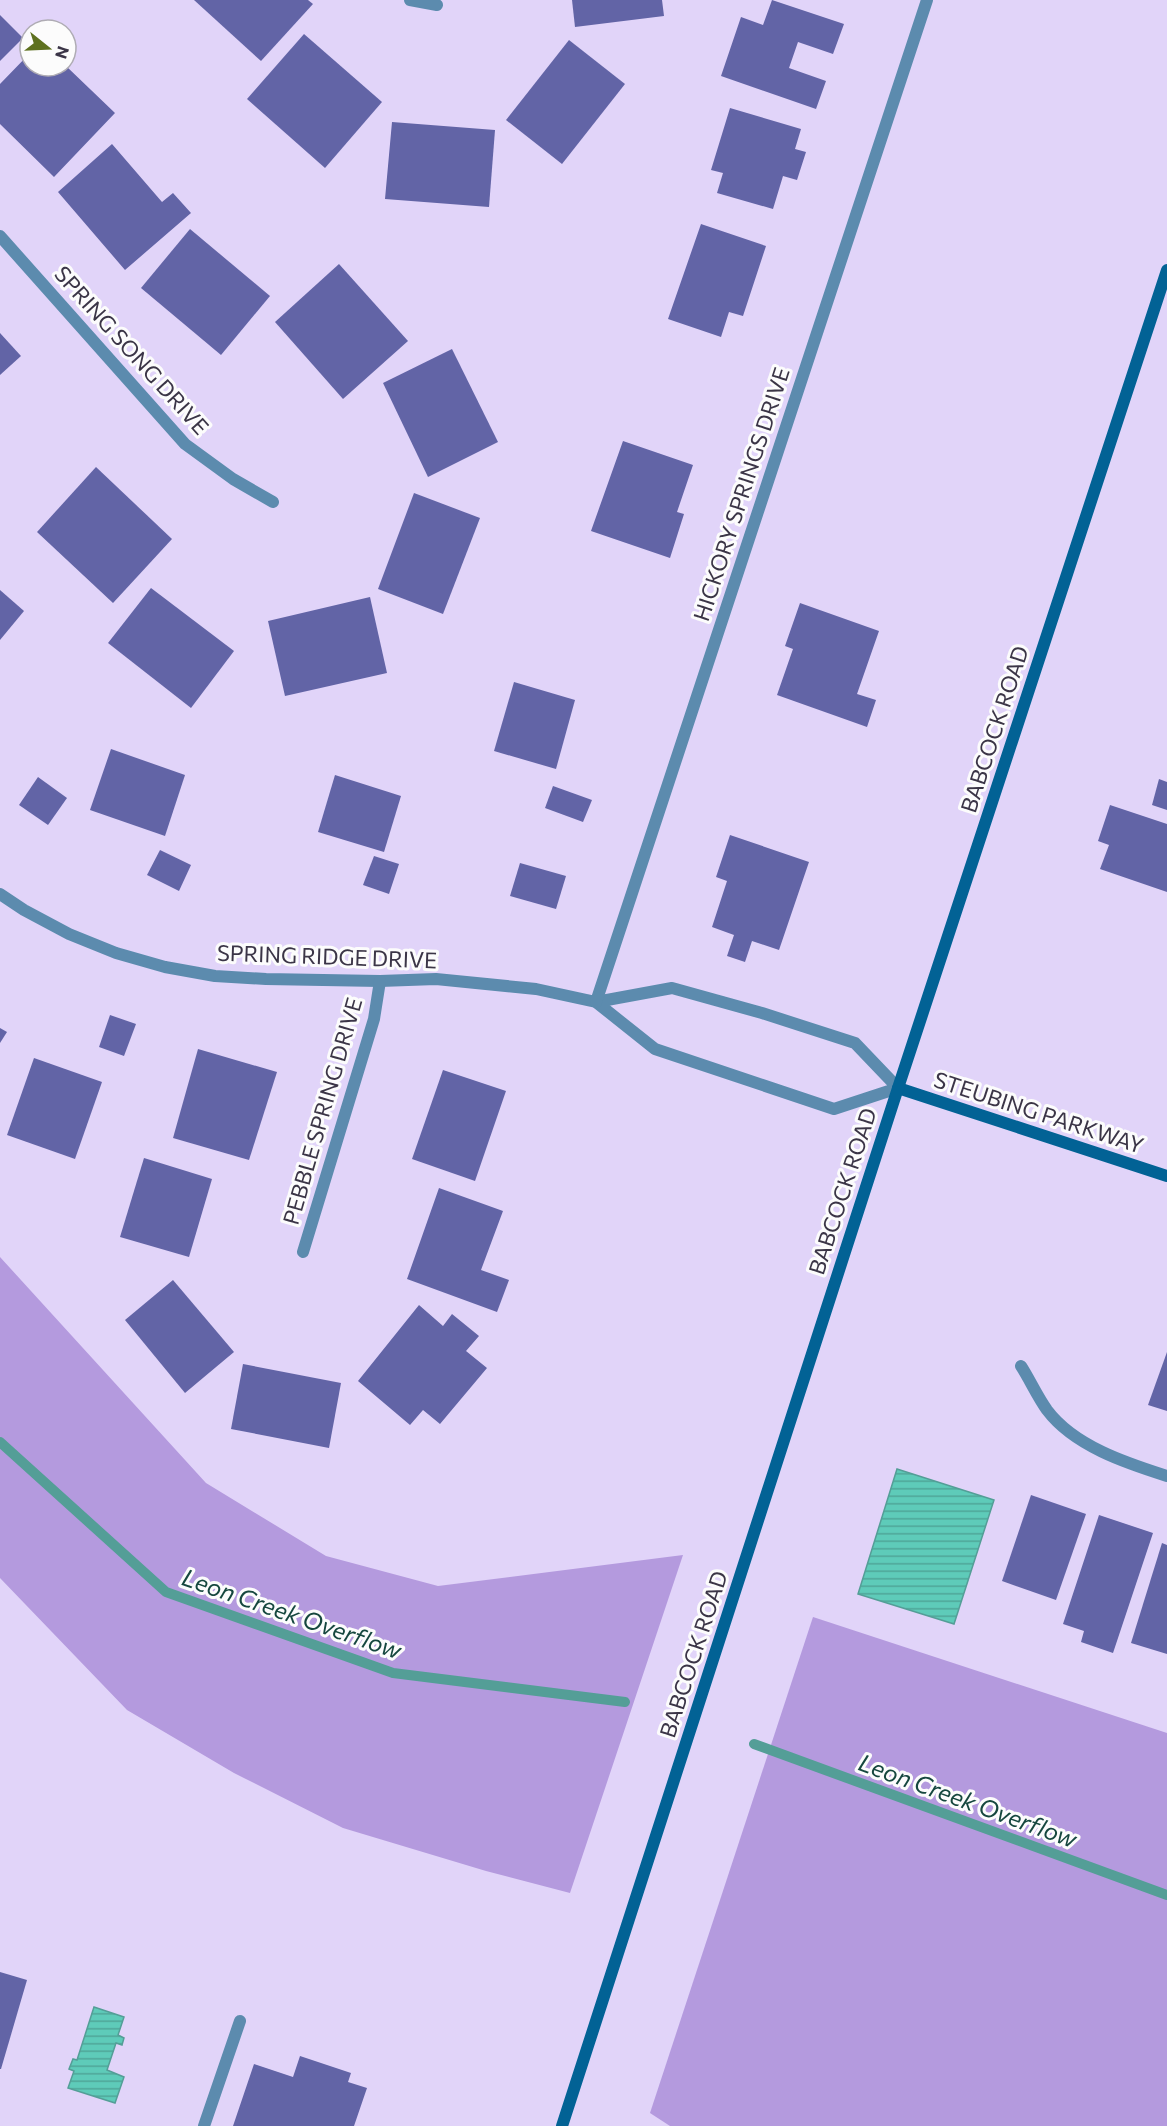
<svg xmlns="http://www.w3.org/2000/svg" width="1167" height="2126" font-family="Commissioner,sans-serif">
<style>
.green{fill:#b49ade}
.water{fill:url(#water-rules);stroke:#549e97;stroke-width:1.5}
.lines{fill:none;stroke-linecap:round;stroke-linejoin:round}
.stream{stroke:#549e97;stroke-width:10}
.building{fill:#6264a6}
.lane{stroke:#5c8bae;stroke-width:12}
.street{stroke:#5c8bae;stroke-width:12}
.secondary{stroke:#026295;stroke-width:12}
.labels{text-anchor:middle;dominant-baseline:central;stroke-width:6;stroke-linejoin:round;paint-order:stroke}
.street-label{font-size:22px;fill:#3b3547;stroke:#fcfcfc}
.water-label{font-size:24px;font-style:italic;fill:#16473f;stroke:#fcfcfc}
</style>
<defs>
<pattern id="water-rules" width="6" height="5" patternUnits="userSpaceOnUse" patternTransform="scale(1.5)"><rect width="6" height="5" fill="#5ecbb9"/><path d="M0 2.5h6" fill="none" stroke="#4fa698"/></pattern>
</defs>
<rect width="100%" height="100%" fill="#e1d4f9"/>
<g class="green">
<path d="M0,1257L206,1483L326,1556L438,1586L683,1555L570,1893L486,1871L343,1828L234,1773L127,1710L0,1578Z"/>
<path d="M813,1617L1167,1733V2126H670L650,2113Z"/>
</g>
<g class="water">
<path d="M897,1469L994,1500L954,1624L858,1594Z"/>
<path d="M94,2007L124,2017L118,2035L124,2038L122,2045L116,2043L107,2070L124,2077L115,2103L68,2088L74,2071L69,2069L73,2059L77,2060Z"/>
</g>
<g class="lines">
<g class="stream">
<path d="M0,1442L166,1592L393,1673L625,1702"/>
<path d="M754,1744L1167,1895"/>
</g>
</g>
<g class="building">
<path d="M194,0H308L313,4L261,61Z"/>
<path d="M572,0H662L664,16L575,27Z"/>
<path d="M772,0L844,24L833,54L798,42L789,68L826,81L816,109L721,76L741,17L763,25Z"/>
<path d="M0,15L23,38L0,61Z"/>
<path d="M304,34L382,102L325,168L247,99Z"/>
<path d="M569,40L625,84L562,164L506,120Z"/>
<path d="M30,53V66H66L115,113L54,177L0,124V84Z"/>
<path d="M730,108L801,129L795,149L806,152L797,180L783,176L773,209L717,193L723,173L711,170Z"/>
<path d="M392,122L495,130L489,207L385,199Z"/>
<path d="M112,144L162,202L173,193L191,213L125,270L58,192Z"/>
<path d="M701,224L766,246L743,316L729,312L721,337L668,319Z"/>
<path d="M190,229L270,296L221,355L141,288Z"/>
<path d="M339,264L408,341L343,399L275,322Z"/>
<path d="M0,333L21,356L0,375Z"/>
<path d="M452,349L498,442L428,477L383,383Z"/>
<path d="M623,441L693,465L677,512L684,514L670,558L591,531Z"/>
<path d="M96,467L172,539L113,603L37,532Z"/>
<path d="M414,493L480,518L443,614L378,589Z"/>
<path d="M151,588L234,651L191,708L108,643Z"/>
<path d="M0,590L24,611L0,640Z"/>
<path d="M370,597L387,673L285,696L268,621Z"/>
<path d="M800,603L879,631L857,694L876,700L867,727L777,695L793,649L785,646Z"/>
<path d="M514,682L575,700L556,769L494,751Z"/>
<path d="M111,749L185,775L165,836L90,810Z"/>
<path d="M335,775L401,796L384,852L318,832Z"/>
<path d="M38,777L67,798L48,825L19,805Z"/>
<path d="M1159,779L1167,782V810L1152,805Z"/>
<path d="M553,786L592,800L583,822L545,808Z"/>
<path d="M1110,805L1167,824V892L1100,869L1109,845L1098,841Z"/>
<path d="M730,835L809,862L779,950L752,941L745,962L727,956L734,935L712,927L727,881L716,877Z"/>
<path d="M160,850L191,865L179,891L147,875Z"/>
<path d="M374,856L399,864L389,894L363,885Z"/>
<path d="M520,863L566,876L556,909L510,896Z"/>
<path d="M110,1015L136,1024L124,1056L99,1047Z"/>
<path d="M0,1028L7,1032L0,1043Z"/>
<path d="M198,1049L277,1072L249,1160L173,1138Z"/>
<path d="M34,1058L102,1082L75,1159L7,1135Z"/>
<path d="M443,1070L506,1091L475,1181L412,1159Z"/>
<path d="M144,1158L212,1179L189,1257L120,1237Z"/>
<path d="M439,1188L503,1211L481,1270L509,1280L497,1312L407,1279Z"/>
<path d="M173,1280L234,1352L185,1393L125,1320Z"/>
<path d="M419,1305L443,1326L452,1314L479,1336L466,1351L487,1368L440,1424L423,1410L410,1425L358,1381Z"/>
<path d="M1167,1352V1411L1148,1405Z"/>
<path d="M243,1364L341,1383L329,1448L231,1429Z"/>
<path d="M1031,1495L1086,1514L1056,1600L1002,1581Z"/>
<path d="M1099,1515L1153,1533L1113,1653L1081,1642L1084,1631L1063,1624Z"/>
<path d="M1162,1543L1167,1545V1654L1131,1643Z"/>
<path d="M0,1972L27,1980L1,2069H0Z"/>
<path d="M300,2056L351,2073L348,2082L367,2088L354,2126H233L254,2064L293,2077Z"/>
</g>
<g class="lines">
<path class="lane" d="M204,2126L240,2021"/>
<g class="street">
<path d="M410,0L437,5"/>
<path d="M0,236L185,444L233,479L273,502"/>
<path d="M0,894L24,910L69,934L116,953L165,967L215,976L266,979L380,981L436,979L536,989L596,1002L672,988L762,1013L855,1043L898,1088L834,1109L655,1049L596,1002"/>
<path d="M596,1002L927,0"/>
<path d="M303,1252L374,1019L380,981"/>
<path d="M1021,1366C1030,1380 1037,1396 1047,1410C1074,1446 1126,1463 1167,1476"/>
</g>
<g class="secondary">
<path d="M898,1088L1167,1176"/>
<path d="M562,2126L898,1088L1167,270"/>
</g>
</g>
<g class="labels">
<g class="street-label">
<text transform="translate(132 350) rotate(48)">SPRING SONG DRIVE</text>
<text transform="translate(741 494) rotate(-72)">HICKORY SPRINGS DRIVE</text>
<text transform="translate(994 729) rotate(-72)">BABCOCK ROAD</text>
<text transform="translate(327 956) rotate(2)">SPRING RIDGE DRIVE</text>
<text transform="translate(322 1111) rotate(-74)">PEBBLE SPRING DRIVE</text>
<text transform="translate(1039 1112) rotate(18)">STEUBING PARKWAY</text>
<text transform="translate(842 1191) rotate(-72)">BABCOCK ROAD</text>
<text transform="translate(693 1654) rotate(-72)">BABCOCK ROAD</text>
</g>
<g class="water-label">
<text transform="translate(292 1613) rotate(19)">Leon Creek Overflow</text>
<text transform="translate(968 1800) rotate(20)">Leon Creek Overflow</text>
</g>
</g>
<g transform="translate(48 48) rotate(108)"><circle r="28" fill="#fcfcfc" stroke="#afacb4" stroke-width="1.5"/>
<path d="M0-4.5L10 22L0 15L-10 22Z" fill="#5e711f"/>
<text y="-9" font-size="16" font-weight="bold" text-anchor="middle" fill="#3b3547">N</text>
</g>
</svg>
